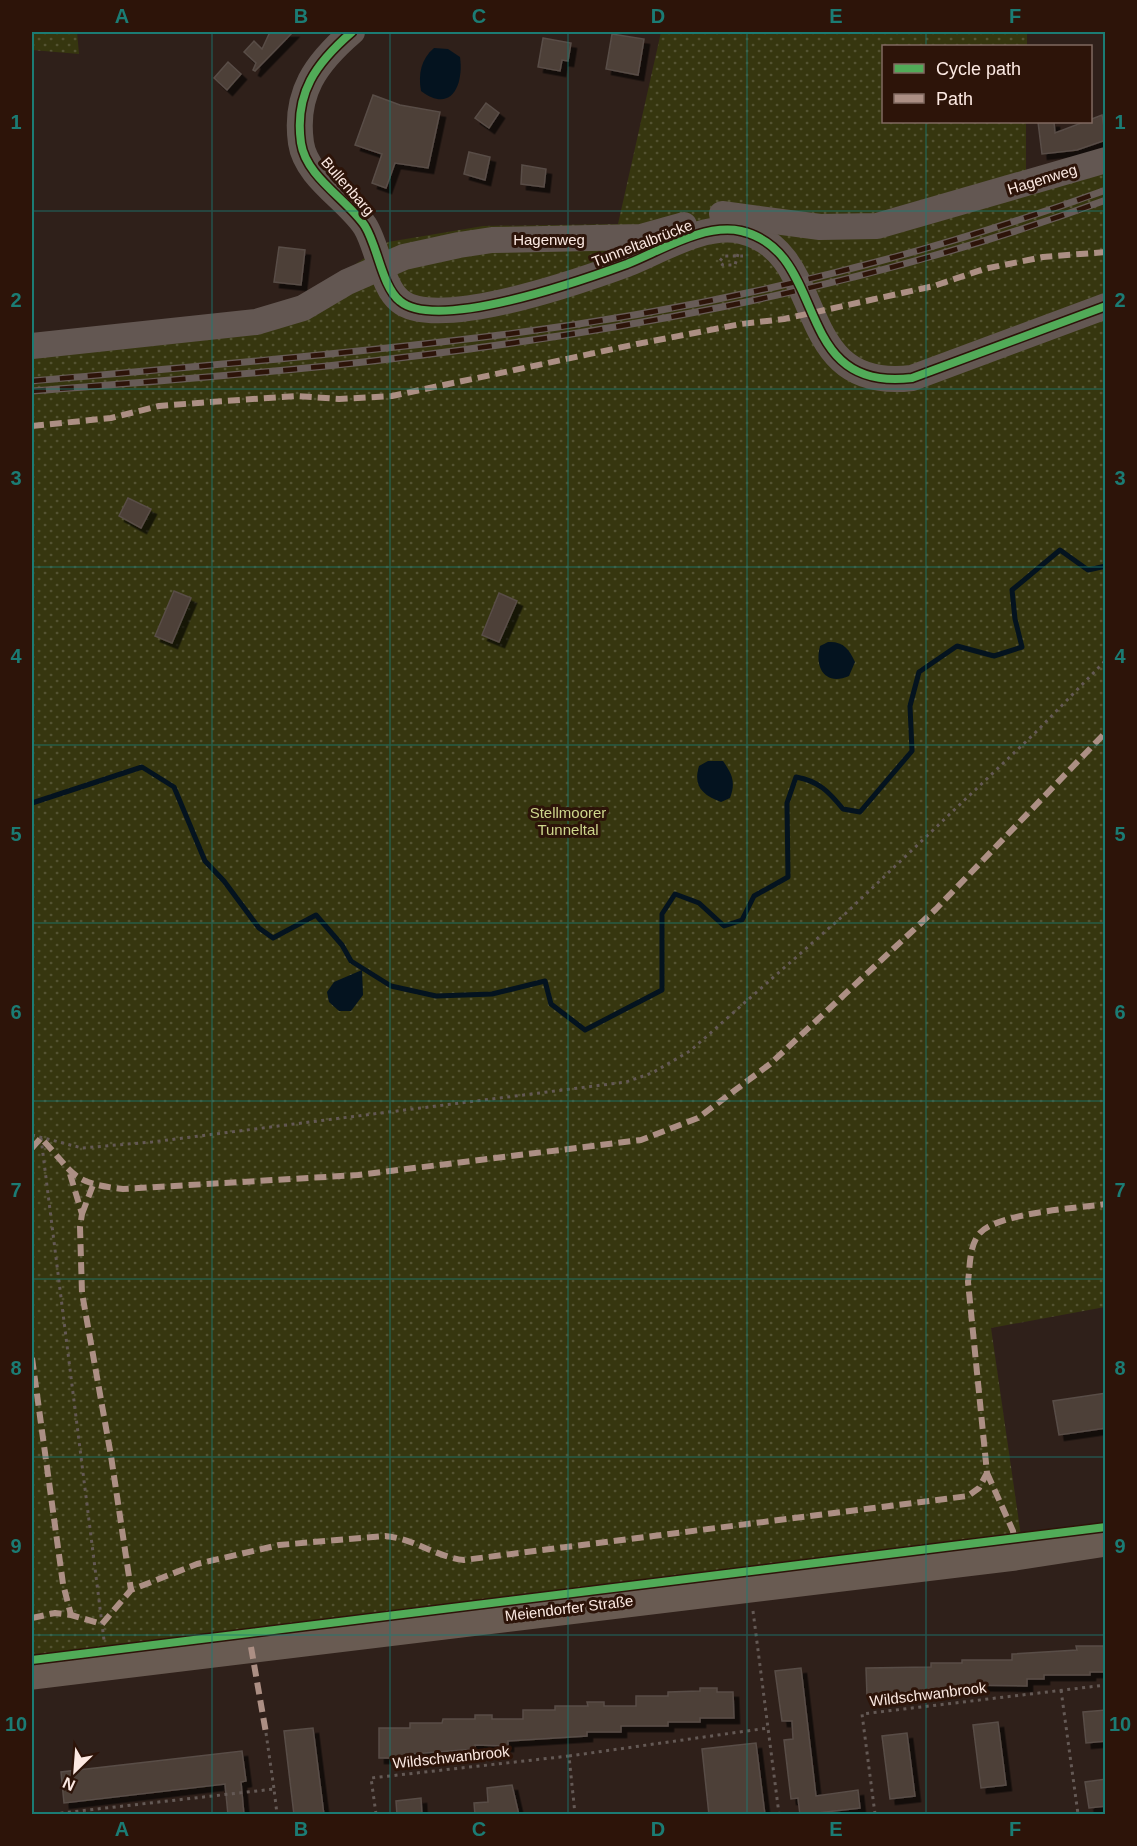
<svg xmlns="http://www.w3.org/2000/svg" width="1137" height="1846" font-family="Arial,sans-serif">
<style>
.park{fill:url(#park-dots)}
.water{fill:#04131f}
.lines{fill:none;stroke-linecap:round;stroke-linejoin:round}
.stream{stroke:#04131f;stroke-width:5}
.building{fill:#4d3f38;stroke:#594d47;stroke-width:1.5;filter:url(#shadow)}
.path{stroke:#645955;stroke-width:3;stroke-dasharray:3 4.5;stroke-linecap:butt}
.minor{stroke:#635752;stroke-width:26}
.major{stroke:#695b52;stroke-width:33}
.rail-casing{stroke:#685c58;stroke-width:7}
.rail{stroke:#2d1409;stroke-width:4.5;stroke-dasharray:14;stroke-linecap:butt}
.quiet{stroke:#ac8f84;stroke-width:6;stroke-dasharray:12 6;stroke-linecap:butt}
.cycleway-casing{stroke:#2d1409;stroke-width:11}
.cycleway{stroke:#51ab58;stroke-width:8}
.grid{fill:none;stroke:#1b7c74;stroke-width:1.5;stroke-opacity:0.55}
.labels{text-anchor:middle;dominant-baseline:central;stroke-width:6;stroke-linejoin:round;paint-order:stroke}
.street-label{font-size:15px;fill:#fce9e2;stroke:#2d1409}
.park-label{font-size:15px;fill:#ced68c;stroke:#2d1409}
.neatline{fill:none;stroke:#1b7c74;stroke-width:2}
.grid-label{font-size:20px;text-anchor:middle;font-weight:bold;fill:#1b7c74}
</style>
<defs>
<pattern id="park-dots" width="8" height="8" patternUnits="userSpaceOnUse" patternTransform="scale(1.5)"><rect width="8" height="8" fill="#36360f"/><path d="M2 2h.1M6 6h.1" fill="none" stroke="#545332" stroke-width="1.8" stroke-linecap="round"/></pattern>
<filter id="shadow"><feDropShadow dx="5.5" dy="5.5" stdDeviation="0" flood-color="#0009"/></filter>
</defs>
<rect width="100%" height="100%" fill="#2f201a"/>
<g class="park">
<path d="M32,32H77L79,54L32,50Z"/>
<path d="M661,32H1027V46H884V122H1026V173L1105,169V1307L991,1328L1021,1536L32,1655V335L246,315L313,293L388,242L483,226L618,224Z"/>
</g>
<g class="water">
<path d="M434,48L448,49L460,57C464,85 451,114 421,91C418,74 421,59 434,48Z"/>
<path d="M828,642C843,641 849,649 855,662L849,676C826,686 814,669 820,646Z"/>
<path d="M708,761H723C732,774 736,782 730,798L721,802C702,795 693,786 699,766Z"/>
<path d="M362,970L363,995L351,1011H339L329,1002L327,992L334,982Z"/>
</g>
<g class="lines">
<path class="stream" d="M32,803L142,767L174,787L205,861L224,881L259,928L273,938L316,915L342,945L351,961L391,986L436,996L492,994L545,981L551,1004L585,1030L662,990V914L675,894L699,903L724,926L742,920L754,896L788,877L787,803L796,777C819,781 829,792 843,809L860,812L912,751L910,706L919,672L957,646L994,656L1022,647L1015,619L1012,590L1060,550L1088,570L1106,566"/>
</g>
<g class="building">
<path d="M270,32H293L255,71L253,70L256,63L244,52L254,41L262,49Z"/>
<path d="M612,34L644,39L638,75L606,69Z"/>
<path d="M543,38L571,43L568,61L562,60L560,71L538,67Z"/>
<path d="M228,62L241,74L227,90L214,78Z"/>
<path d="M373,95L400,105L440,112L428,168L395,163L386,188L372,183L382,154L355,145Z"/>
<path d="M486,103L499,113L489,128L475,118Z"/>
<path d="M1102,115L1106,140L1077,150L1042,154L1038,122H1054L1055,133Z"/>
<path d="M469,152L490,157L485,180L464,174Z"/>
<path d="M522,165L546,169L544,187L521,184Z"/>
<path d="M279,247L305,250L301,285L274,282Z"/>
<path d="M128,498L151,509L141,528L119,516Z"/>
<path d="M174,591L191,598L172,643L155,636Z"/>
<path d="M499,593L517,601L499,642L482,635Z"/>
<path d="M1106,1393V1428L1059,1435L1053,1401Z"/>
<path d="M1076,1646H1106V1672H1090V1675H1044V1679H1027V1686L962,1685V1688H944V1692H898V1695L867,1696L866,1668L931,1667V1663H962V1660H1012V1654L1077,1650Z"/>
<path d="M801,1668L816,1796L858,1790L860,1808L800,1815L798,1798L791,1799L784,1740L793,1739L792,1721H782L775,1671Z"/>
<path d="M700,1688H717V1692H733L734,1718H700V1722H668V1726H621V1732H587V1736L508,1741V1746L475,1745V1749L411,1754V1758H379V1728H410V1723H442L443,1719H475V1715H492V1719H523V1710H555V1706H588L587,1702H604V1706H636V1696H668V1692L700,1691Z"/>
<path d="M1106,1710V1741L1086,1743L1083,1712Z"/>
<path d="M998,1722L1006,1785L981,1788L973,1725Z"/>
<path d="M313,1728L324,1815H294L284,1731Z"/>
<path d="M907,1733L915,1796L890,1799L882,1736Z"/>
<path d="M756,1743L765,1815H709L702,1749Z"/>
<path d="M242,1751L246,1781L241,1782L244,1815H228L225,1784L64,1803L61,1772Z"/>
<path d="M1106,1779V1806L1089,1808L1085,1782Z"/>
<path d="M512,1785L519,1815H475L474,1803L488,1802L487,1788Z"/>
<path d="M421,1798L422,1815H397L396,1801Z"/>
</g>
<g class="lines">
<g class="path">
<path d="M738,254L735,265H723L719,262L724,256H743"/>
<path d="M32,1135L82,1148L152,1142L626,1082L652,1073L690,1051L845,914L1037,731L1106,660"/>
<path d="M41,1138L104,1640"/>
<path d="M753,1611L779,1814"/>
<path d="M1061,1690L1078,1814"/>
<path d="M266,1733L274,1789"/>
<path d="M569,1756L768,1728"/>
<path d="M53,1814L274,1789L277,1814"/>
<path d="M376,1814L371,1778L569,1756L575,1814"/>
<path d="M875,1814L862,1714L1106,1685"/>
</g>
<g class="minor">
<path d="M352,32C316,63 294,93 301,143C306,177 347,199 365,226C378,247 382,287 400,301C437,332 583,280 627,264C660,251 704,223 741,231C831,252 789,393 912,378L1106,306"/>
<path d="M722,214L820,227L877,226L1106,160"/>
<path d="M32,346L256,322L303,308L347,282L404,257L459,245L492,240L641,237L684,225"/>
</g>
<path class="major" d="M32,1673L1015,1554L1106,1540"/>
<g class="rail-casing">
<g id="rail">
<path d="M32,381C190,367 349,354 508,334C711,308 913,260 1106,190"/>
<path d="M32,391C130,383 229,376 327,366C592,338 855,292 1106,200"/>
</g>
</g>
<use href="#rail" class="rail"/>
<g class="quiet">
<path d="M32,426L111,418L159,406L210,402L296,396L339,399L392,396L637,344L741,324L784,319L934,286L984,269L1043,257L1106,252"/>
<path d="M32,1148L41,1138C75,1174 70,1183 123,1189L358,1175L641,1140L698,1118L770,1064L936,909L1106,732"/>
<path d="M70,1174L82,1214L80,1227L82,1293L111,1456L131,1590"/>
<path d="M82,1214L93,1185"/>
<path d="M32,1358L63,1584L71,1615"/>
<path d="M987,1473L1013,1531L1014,1540"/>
<path d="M32,1618L55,1613L71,1615L102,1624L131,1590L197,1564L279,1545L385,1536C413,1538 436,1557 464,1560L968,1496L979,1488L987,1473L968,1282C970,1267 969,1245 980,1233C998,1213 1077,1208 1106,1204"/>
<path d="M251,1647L266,1733"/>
</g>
<g class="cycleway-casing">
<g id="cycleway">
<path d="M352,32C316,63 294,93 301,143C306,177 347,199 365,226C378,247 382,287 400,301C437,332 583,280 627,264C660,251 704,223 741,231C831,252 789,393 912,378L1106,306"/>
<path d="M32,1660L1106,1527"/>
</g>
</g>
<use href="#cycleway" class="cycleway"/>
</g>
<path class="grid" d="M212,32V1814M390,32V1814M568,32V1814M747,32V1814M926,32V46M926,122V1814M32,211H1106M32,389H1106M32,567H1106M32,745H1106M32,923H1106M32,1101H1106M32,1279H1106M32,1457H1106M32,1635H1106"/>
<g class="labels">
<g class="street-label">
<text transform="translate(1042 179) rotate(-17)">Hagenweg</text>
<text transform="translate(348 186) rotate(49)">Bullenbarg</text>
<text x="549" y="239">Hagenweg</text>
<text transform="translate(642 243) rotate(-21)">Tunneltalbrücke</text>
<text transform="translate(569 1608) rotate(-7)">Meiendorfer Straße</text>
<text transform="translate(928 1694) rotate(-7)">Wildschwanbrook</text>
<text transform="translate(451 1757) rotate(-6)">Wildschwanbrook</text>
</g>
<g class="park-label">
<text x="568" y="812">Stellmoorer<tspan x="568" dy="17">Tunneltal</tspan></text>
</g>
</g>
<rect width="1137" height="1846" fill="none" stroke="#2d1409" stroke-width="66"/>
<rect x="882" y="45" width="210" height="78" fill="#2d1409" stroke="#806960" stroke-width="1.5"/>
<rect x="894" y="64" width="30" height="9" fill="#51ab58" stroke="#806960" stroke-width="1.5"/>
<text x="936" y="75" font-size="18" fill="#fce9e2">Cycle path</text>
<rect x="894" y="94" width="30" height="9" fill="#ac8f84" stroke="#806960" stroke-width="1.5"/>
<text x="936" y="105" font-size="18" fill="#fce9e2">Path</text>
<g transform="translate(75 1771) rotate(205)" stroke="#2d1409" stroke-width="4.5" paint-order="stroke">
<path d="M0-4.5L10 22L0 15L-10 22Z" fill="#fce9e2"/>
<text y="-9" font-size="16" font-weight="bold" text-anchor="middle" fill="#fce9e2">N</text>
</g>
<rect x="33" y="33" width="1071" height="1780" class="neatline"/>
<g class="grid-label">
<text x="122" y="23">A</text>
<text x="301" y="23">B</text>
<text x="479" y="23">C</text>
<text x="658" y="23">D</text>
<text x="836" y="23">E</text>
<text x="1015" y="23">F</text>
<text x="16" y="129">1</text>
<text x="1120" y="129">1</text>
<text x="16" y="307">2</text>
<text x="1120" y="307">2</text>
<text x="16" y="485">3</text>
<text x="1120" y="485">3</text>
<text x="16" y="663">4</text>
<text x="1120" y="663">4</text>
<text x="16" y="841">5</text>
<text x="1120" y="841">5</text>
<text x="16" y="1019">6</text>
<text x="1120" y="1019">6</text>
<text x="16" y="1197">7</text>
<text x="1120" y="1197">7</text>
<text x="16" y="1375">8</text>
<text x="1120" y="1375">8</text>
<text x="16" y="1553">9</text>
<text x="1120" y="1553">9</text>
<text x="16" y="1731">10</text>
<text x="1120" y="1731">10</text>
<text x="122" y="1836">A</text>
<text x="301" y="1836">B</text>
<text x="479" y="1836">C</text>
<text x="658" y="1836">D</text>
<text x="836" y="1836">E</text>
<text x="1015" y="1836">F</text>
</g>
</svg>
